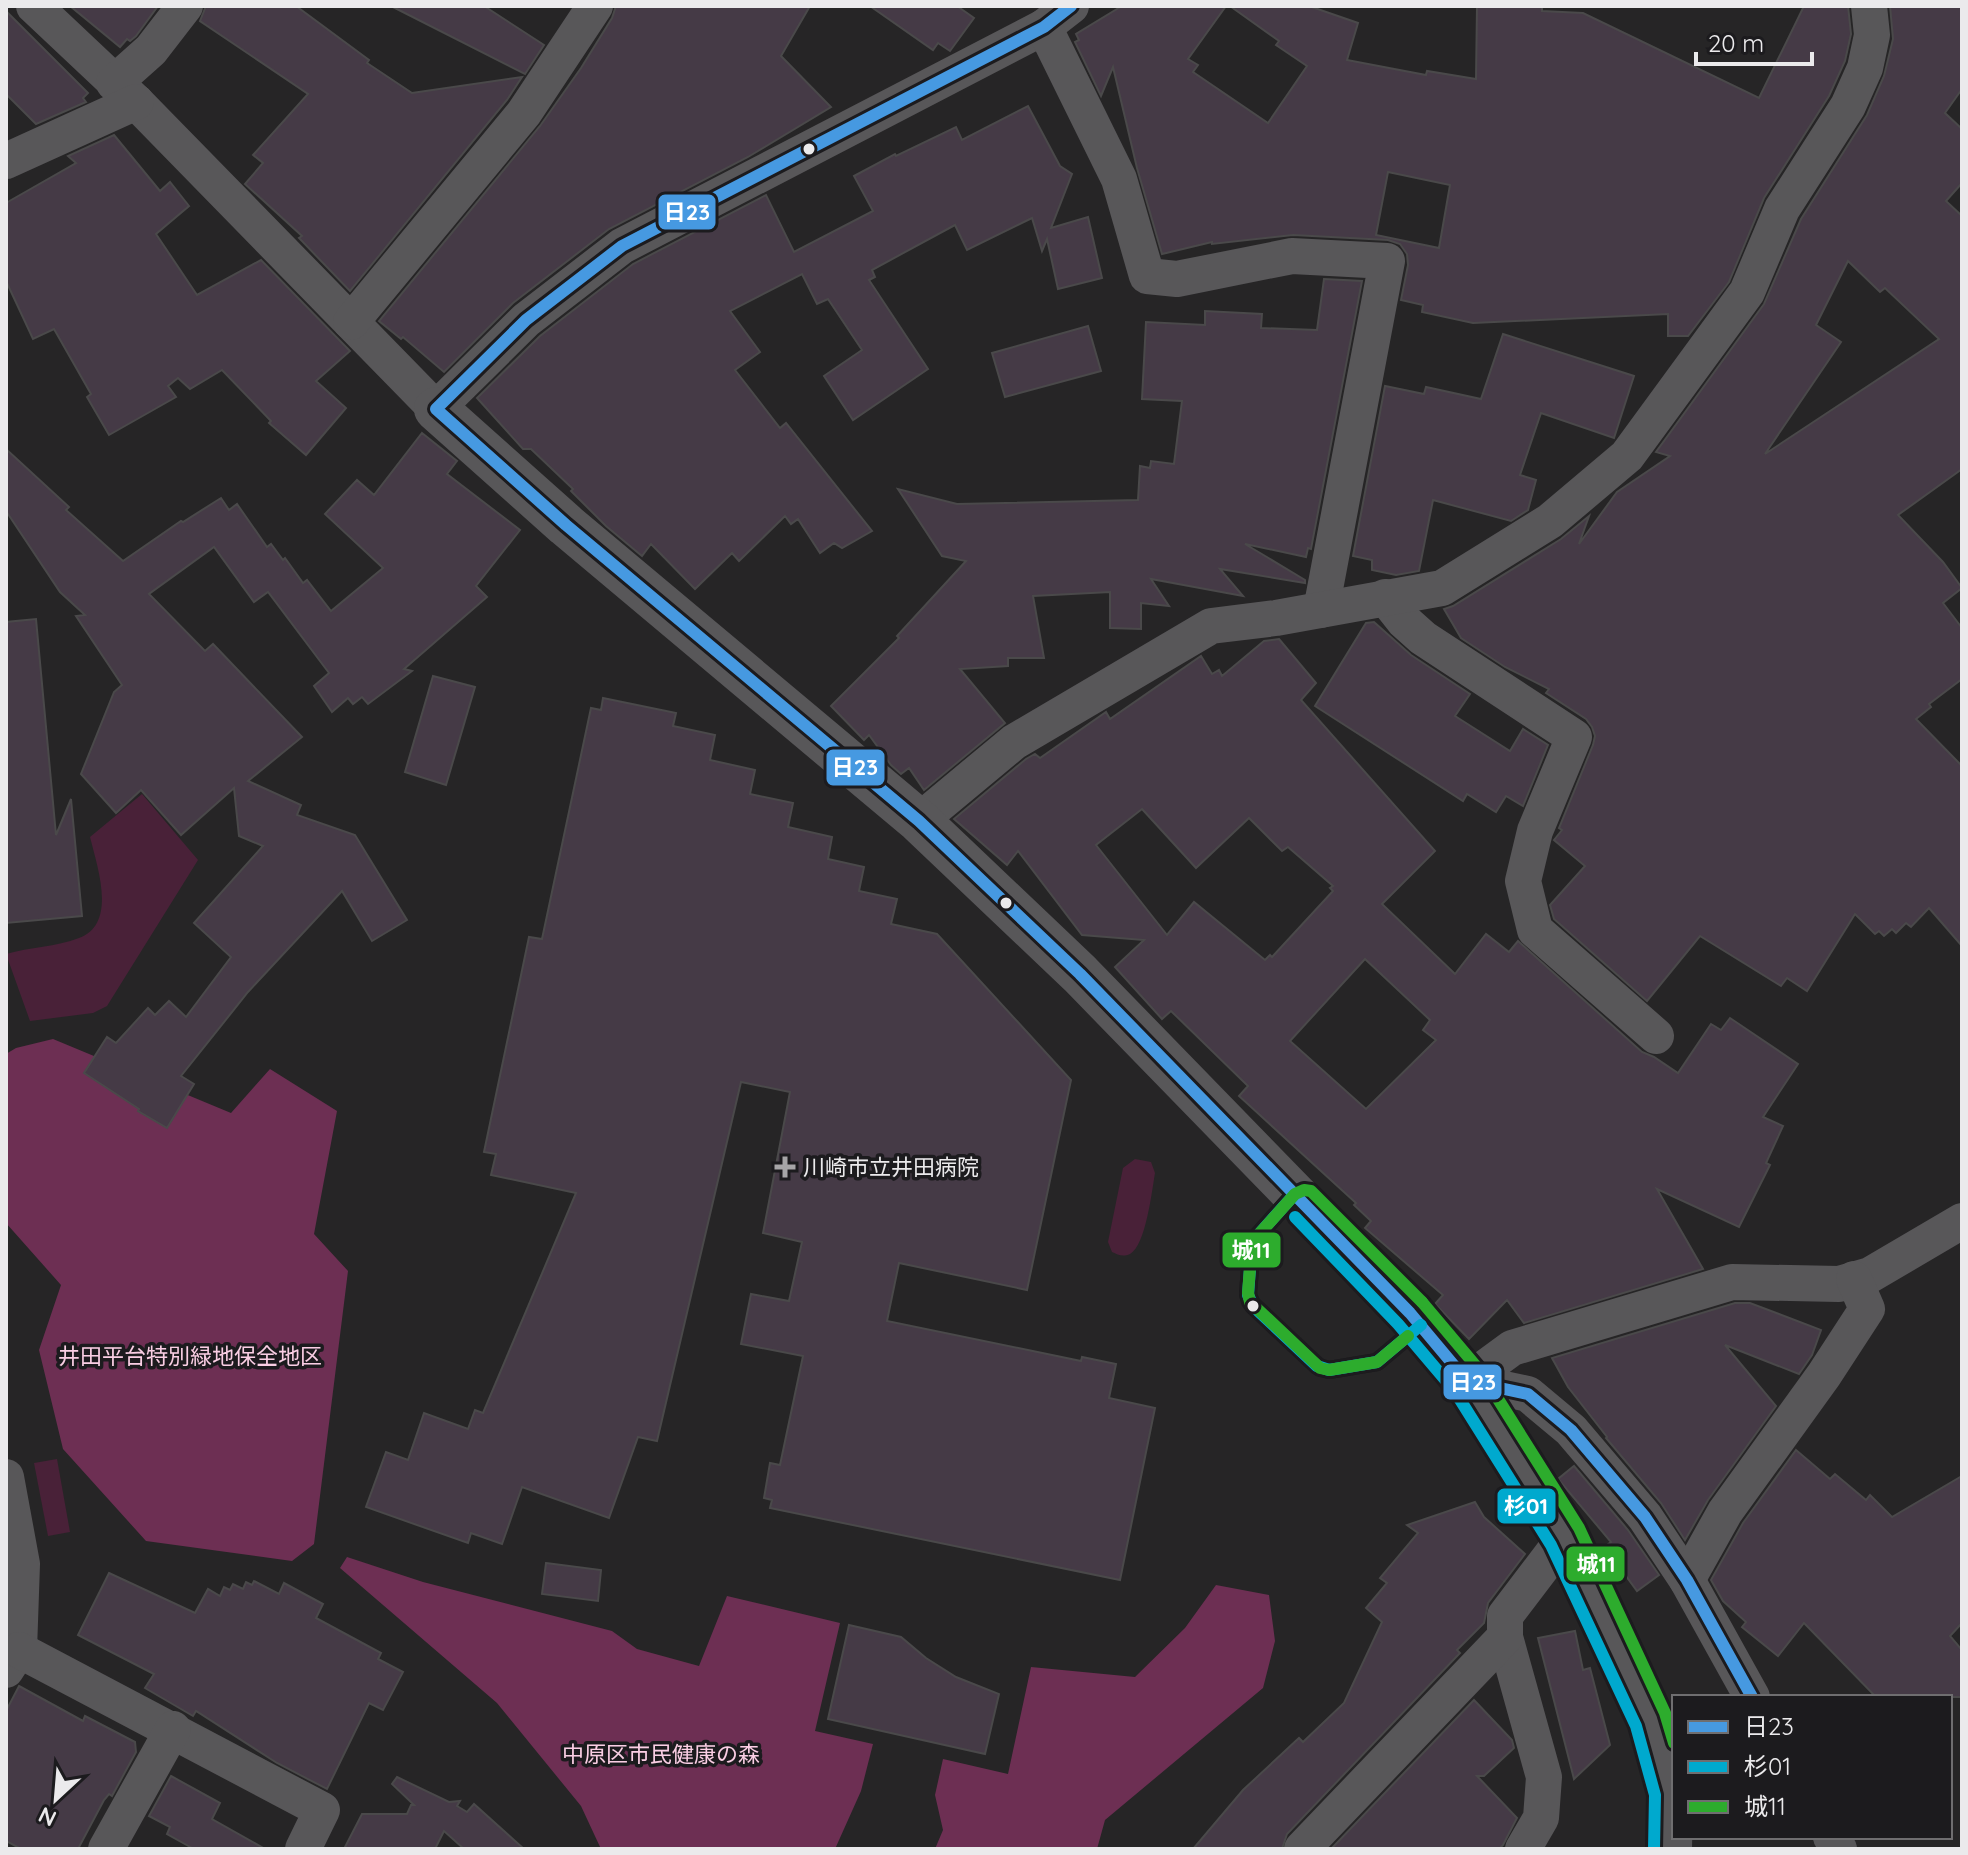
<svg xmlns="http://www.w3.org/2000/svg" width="1968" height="1855" font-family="Quicksand,'Noto Sans JP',sans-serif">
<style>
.green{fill:#492138}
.forest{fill:#6d2f53}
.building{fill:#453a46;stroke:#4a494a;stroke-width:2;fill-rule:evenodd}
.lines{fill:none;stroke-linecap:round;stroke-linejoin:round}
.street{stroke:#585759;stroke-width:36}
.secondary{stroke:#585759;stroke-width:44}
.bus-1-casing{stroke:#1c1b1e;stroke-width:18}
.bus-2-casing{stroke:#1c1b1e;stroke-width:18}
.bus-3-casing{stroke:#1c1b1e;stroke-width:18}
.bus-1{stroke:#4699e1;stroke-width:12}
.bus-2{stroke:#00a9ce;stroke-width:12}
.bus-3{stroke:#2dac2d;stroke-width:12}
.bus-dot{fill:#ebeaec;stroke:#1c1b1e;stroke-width:3}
.poi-dot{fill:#a6a5a7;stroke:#1c1b1e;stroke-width:3}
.labels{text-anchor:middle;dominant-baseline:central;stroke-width:7;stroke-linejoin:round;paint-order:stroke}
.poi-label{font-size:22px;fill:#ebeaec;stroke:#1c1b1e;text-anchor:start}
.park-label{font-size:22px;fill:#facee4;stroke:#1c1b1e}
.line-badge{stroke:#1c1b1e;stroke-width:3}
.badge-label{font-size:22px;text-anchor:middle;font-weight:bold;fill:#fff}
</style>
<rect width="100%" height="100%" fill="#262526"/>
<g class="green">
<path d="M142,794L198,860L107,1006L93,1013L30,1021L6,954C30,947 56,947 79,938C118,924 97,866 90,837Z"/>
<path d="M1135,1159L1151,1162L1155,1173C1152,1190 1146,1245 1130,1254C1123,1257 1118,1255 1112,1252L1108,1242L1123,1168Z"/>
<path d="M57,1459L70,1532L48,1536L34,1463Z"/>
</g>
<g class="forest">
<path d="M53,1039L231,1113L270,1069L337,1111L314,1234L348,1271L314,1544L292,1561L146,1541L63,1449L39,1350L61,1285L6,1223V1054L16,1048Z"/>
<path d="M347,1557L423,1582L612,1631L637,1649L699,1666L727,1596L840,1623L815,1731L873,1744L861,1791L835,1849H601L581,1806L497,1703L340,1568Z"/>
<path d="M1216,1585L1269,1595L1275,1641L1263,1688L1105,1820L1097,1849H935L943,1830L935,1795L943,1759L1008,1774L1031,1667L1135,1677L1185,1628Z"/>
</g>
<g class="building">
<path d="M70,6H158L136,36L130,41L127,39L120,47Z"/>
<path d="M206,6H296L369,60L367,63L412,93L522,77L507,100L350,291L299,238L302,236L245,184L263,163L253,155L308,94L200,21Z"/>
<path d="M391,6H484L544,45L525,74Z"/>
<path d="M616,6H810L781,56L831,107L748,157L609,229L513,303L444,372L403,337L401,339L379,321L540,126L581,68L612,18Z"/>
<path d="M870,6H957L974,18L950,51L938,43L933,50Z"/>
<path d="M1122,6H1226L1188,59L1198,65L1193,72L1268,123L1307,66L1276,45L1279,41L1230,6H1309L1358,23L1347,60L1426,75L1427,71L1476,79L1477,6H1542V11L1583,13L1759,98L1804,6H1848L1851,34L1845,61L1829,96L1764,198L1729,282L1688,336H1668V314L1473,323L1422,312L1423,305L1401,300L1408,265L1407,254L1400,244L1388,240L1293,235L1212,244V242L1162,254L1137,168L1113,67L1101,96L1075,42L1079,40L1076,34ZM1388,172L1450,185L1439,248L1376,235Z"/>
<path d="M1890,6H1962V89L1945,113L1962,129V183L1946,201L1962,216V469L1898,515L1943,562L1962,588L1943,603L1962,628V679L1929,704L1931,707L1916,719L1962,766V946L1929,908L1911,927L1906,923L1896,933L1892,929L1884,936L1879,931L1875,934L1855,914L1807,991L1787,978L1781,986L1700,936L1647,1001L1554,919L1550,905L1585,866L1554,840L1562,830L1559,828L1593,745L1595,736L1592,727L1586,719L1546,693L1549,689L1505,667L1461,638L1444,609L1453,606L1561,539L1589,516L1579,544L1617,492L1670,456L1656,452L1764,304L1801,219L1867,115L1884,76L1893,39ZM1848,261L1880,292L1885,288L1939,339L1765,454L1841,342L1816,325Z"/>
<path d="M6,11L88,93L83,98L86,102L36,124L6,94Z"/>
<path d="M1028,106L1060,166L1072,174L1051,228L1088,217L1102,278L1058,289L1047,239L1042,251L1032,218L967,250L955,225L872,270L875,277L869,280L928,369L853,420L824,376L862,350L828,299L817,304L802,274L730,311L760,352L735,370L780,428L786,423L872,531L842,548L834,543L820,553L798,519L791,524L785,516L739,561L732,553L695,589L651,544L642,556L606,526L571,491L573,489L531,449H523L477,398L540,336L633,264L766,195L794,252L873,211L854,176L895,154L896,156L956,127L962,140Z"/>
<path d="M114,135L160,191L170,182L189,206L156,234L197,295L261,260L350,351L316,381L346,408L306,455L269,423L271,421L222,370L190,389L178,378L168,386L176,397L109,435L87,397L91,394L54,329L33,339L6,281V203L76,163L68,156Z"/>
<path d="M1324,279L1362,281L1311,549L1308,548L1306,557L1245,544L1305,580V583L1220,569L1243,596L1151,579L1169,606L1141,603V629L1110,628V592L1033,596L1044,658H1008V666L960,669L1005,723L924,790L909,768L901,774L891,765L869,735L864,740L831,706L899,638L897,636L966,561L942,556L898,489L957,504L1138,500L1140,466L1150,468L1151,461L1174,464L1182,401L1142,399L1146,322L1205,325V311L1262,314L1261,328L1317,330Z"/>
<path d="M1088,326L1101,371L1005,397L992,353Z"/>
<path d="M1503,334L1634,376L1614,438L1541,413L1520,475L1536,480L1528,510L1511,521L1433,500L1419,571L1396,575L1372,570V560L1353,556L1385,386L1424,394L1426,387L1481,399Z"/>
<path d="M422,433L457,461L447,474L520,530L476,586L487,597L404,669L412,671L368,704L362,697L353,704L348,698L332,712L314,686L329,673L268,592L254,602L214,547L149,594L205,651L213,644L302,737L248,781L301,805L297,815L355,835L407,920L372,941L342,891L248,992L181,1076L194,1084L167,1128L138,1111L139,1109L84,1073L107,1037L116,1043L148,1008L155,1015L169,1001L186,1017L231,957L194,923L263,846L239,836L234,788L181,835L141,790L116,813L81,774L114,692L122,685L76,616L85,615L60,592L6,511V449L69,507L66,510L123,561L181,521L183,522L221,498L229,510L237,504L267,547L271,544L283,560L285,558L303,583L307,580L331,611L383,568L325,514L357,480L374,495Z"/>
<path d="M36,619L56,835L71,799L82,916L6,923V622Z"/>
<path d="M1374,622L1411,655L1470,694L1455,716L1510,751L1523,729L1548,745L1523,806L1506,796L1496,812L1467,794L1463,801L1315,706L1366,623Z"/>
<path d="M1279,639L1316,683L1301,700L1435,851L1382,904L1455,974L1486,934L1509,952L1518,941L1642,1052L1654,1057L1678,1073L1711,1024L1721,1030L1730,1018L1798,1064L1763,1117L1783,1126L1766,1163L1770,1165L1739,1227L1657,1189L1703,1269L1524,1323L1507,1300L1469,1339L1435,1304L1443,1295L1365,1228L1371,1221L1354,1205L1356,1203L1239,1096L1248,1086L1171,1011L1162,1019L1115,967L1144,940L1082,935L1018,851L1007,865L954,819L1026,759L1035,754L1040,758L1106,712L1110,719L1201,656L1212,674L1219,670L1222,676L1264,641ZM1142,809L1196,868L1249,818L1282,851L1288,847L1333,886L1330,888L1333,891L1272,957L1270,955L1265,960L1194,902L1167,935L1096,845ZM1365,959L1430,1020L1423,1030L1436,1040L1366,1109L1290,1041Z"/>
<path d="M433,676L475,687L446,785L405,772Z"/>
<path d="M603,698L676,713L673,726L715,735L710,760L755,770L750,794L793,803L788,827L832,837L828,859L864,867L859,891L897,899L891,924L937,934L1071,1080L1027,1290L899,1263L887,1321L1081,1361L1082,1357L1116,1364L1109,1398L1155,1408L1120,1580L770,1508L772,1500L764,1498L770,1463L780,1465L803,1356L741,1344L751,1294L789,1301L802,1242L763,1233L790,1092L741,1082L657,1441L638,1437L609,1518L522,1487L502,1544L471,1533L468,1543L366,1507L386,1452L408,1460L424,1413L468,1429L475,1410L483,1413L576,1193L491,1175L496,1154L484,1152L529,937L542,939L591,708L601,710Z"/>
<path d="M1735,1303H1750L1821,1330L1812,1355L1799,1374L1725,1345L1776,1406L1708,1500L1685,1540L1661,1503L1606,1438L1607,1437L1568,1387L1552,1358Z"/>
<path d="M1796,1450L1830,1479L1835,1474L1866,1500L1870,1495L1892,1517L1962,1476V1623L1950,1636L1962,1650V1697H1876L1804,1623L1778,1656L1742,1627L1746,1622L1723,1601L1711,1580L1743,1523Z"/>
<path d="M1574,1466L1628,1530L1659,1575L1637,1591L1618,1565L1621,1563L1607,1545L1611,1542L1558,1479Z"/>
<path d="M1475,1502L1484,1517L1525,1554L1488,1603L1484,1623L1457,1650L1460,1653L1287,1834L1282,1849H1193L1243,1790L1299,1738L1303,1742L1344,1703L1382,1622L1366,1608L1387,1583L1380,1578L1418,1533L1407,1525Z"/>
<path d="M546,1563L601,1570L598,1601L542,1594Z"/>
<path d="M109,1573L195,1613L208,1589L220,1596L224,1587L230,1590L233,1584L243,1589L246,1582L252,1585L254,1581L279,1594L284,1583L323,1604L316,1618L381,1653L378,1659L403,1672L383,1710L369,1703L327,1789L277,1763L196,1711L193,1716L145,1688L154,1674L78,1635Z"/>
<path d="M849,1625L901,1637L926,1658L956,1677L999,1694L985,1754L828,1719Z"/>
<path d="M1575,1631L1583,1670L1590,1668L1610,1745L1574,1779L1538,1638Z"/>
<path d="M19,1686L83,1721L85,1716L135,1742L136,1752L112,1796L109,1794L104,1800L78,1849H21L6,1841V1711Z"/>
<path d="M1474,1700L1512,1740L1514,1748L1484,1776H1477L1517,1818L1503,1845L1499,1849H1331Z"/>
<path d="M171,1776L220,1803L212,1819L265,1849H194L167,1834L170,1827L149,1816Z"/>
<path d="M397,1777L449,1802L460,1801L457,1806L467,1812L474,1804L524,1849H464L444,1831L435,1849H344L362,1814H407L411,1805H414L392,1784Z"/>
</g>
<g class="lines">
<g class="street">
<path d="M34,6L136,102L436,409L526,320L622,246L1044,27L1071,6"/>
<path d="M1044,27L1119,179L1147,276L1177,279L1292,256L1387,261L1321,610"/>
<path d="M114,83L151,50L185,6"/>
<path d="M6,161L136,102"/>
<path d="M351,322L524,113L595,6"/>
<path d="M1385,597L1404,621L1423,638L1574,737L1535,831L1523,881L1535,930L1656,1036"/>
<path d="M919,821L1014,742L1211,626L1276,618L1442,588L1550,521L1627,456L1747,292L1782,209L1848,106L1865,68L1872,35L1869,6"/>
<path d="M1467,1381L1512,1348L1732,1282L1839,1284L1870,1275L1962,1221"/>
<path d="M1467,1381L1528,1394L1571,1430L1645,1517L1687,1580L1752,1697"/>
<path d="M6,1477L22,1564L19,1650L6,1670"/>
<path d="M1687,1580L1725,1512L1824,1375L1867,1309L1854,1279"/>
<path d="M1505,1637L1544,1777L1541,1818L1523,1849"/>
<path d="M19,1650L322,1810L303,1849"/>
<path d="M1831,1837L1839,1849"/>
<path d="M106,1849L173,1729"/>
<path d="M1302,1849L1505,1637V1616L1565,1537"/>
</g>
<path class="secondary" d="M436,409L566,525L919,821L1080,974L1410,1313L1467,1381L1565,1537L1651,1720L1671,1793L1670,1849"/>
<g class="bus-1-casing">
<path id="bus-1" d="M1071,6L1044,27L622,246L526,320L436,409L566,525L919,821L1080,974L1410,1313L1467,1381L1528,1394L1571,1430L1645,1517L1687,1580L1752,1697"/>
</g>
<g class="bus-2-casing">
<g id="bus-2">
<path d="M1294,1195L1252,1242L1248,1295L1253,1306L1317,1366L1329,1370L1377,1362L1421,1325"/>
<path d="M1295,1217L1398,1324L1454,1390L1551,1545L1636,1726L1655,1795L1654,1849"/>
</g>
</g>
<g class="bus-3-casing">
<g id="bus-3">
<path d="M1422,1302L1481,1372L1579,1528L1665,1713L1674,1743"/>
<path d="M1408,1336L1377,1362L1329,1370L1320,1368L1250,1302L1248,1293L1252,1242L1295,1194L1304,1190L1311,1191L1422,1302"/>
</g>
</g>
<use href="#bus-1" class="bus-1"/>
<use href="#bus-2" class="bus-2"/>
<use href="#bus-3" class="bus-3"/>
</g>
<g class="bus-dot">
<circle cx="809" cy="149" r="7"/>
<circle cx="1006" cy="903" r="7"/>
<circle cx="1253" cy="1306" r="7"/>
</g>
<path class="poi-dot" d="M781 1155h8v8h8v8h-8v8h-8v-8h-8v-8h8z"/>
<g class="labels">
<g class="poi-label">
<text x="803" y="1167">川崎市立井田病院</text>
</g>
<g class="park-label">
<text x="190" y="1356">井田平台特別緑地保全地区</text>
<text x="661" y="1754">中原区市民健康の森</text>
</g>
</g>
<g class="line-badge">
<rect x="657" y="193" width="60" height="38" rx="8" fill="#4699e1"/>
<rect x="825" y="748" width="61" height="39" rx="8" fill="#4699e1"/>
<rect x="1221" y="1231" width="61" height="38" rx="8" fill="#2dac2d"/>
<rect x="1442" y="1363" width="61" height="38" rx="8" fill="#4699e1"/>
<rect x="1496" y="1487" width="61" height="38" rx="8" fill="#00a9ce"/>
<rect x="1565" y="1545" width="61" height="38" rx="8" fill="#2dac2d"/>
</g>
<g class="badge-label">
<text x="687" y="220">日23</text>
<text x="855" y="775">日23</text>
<text x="1251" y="1258">城11</text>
<text x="1473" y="1390">日23</text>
<text x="1526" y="1514">杉01</text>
<text x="1596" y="1572">城11</text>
</g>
<rect width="1968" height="1855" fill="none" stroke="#ebeaec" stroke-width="16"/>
<rect x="1672" y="1695" width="280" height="144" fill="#1c1b1e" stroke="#6f6e70" stroke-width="2"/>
<rect x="1688" y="1721" width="40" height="12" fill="#4699e1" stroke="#6f6e70" stroke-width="2"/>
<text x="1744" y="1735" font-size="24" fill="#ebeaec">日23</text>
<rect x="1688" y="1761" width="40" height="12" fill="#00a9ce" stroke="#6f6e70" stroke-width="2"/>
<text x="1744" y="1775" font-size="24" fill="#ebeaec">杉01</text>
<rect x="1688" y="1801" width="40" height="12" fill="#2dac2d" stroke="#6f6e70" stroke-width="2"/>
<text x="1744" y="1815" font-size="24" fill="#ebeaec">城11</text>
<g transform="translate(56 1799) rotate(206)" stroke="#1c1b1e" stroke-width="6" paint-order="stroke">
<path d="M0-6L14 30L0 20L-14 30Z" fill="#ebeaec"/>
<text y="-12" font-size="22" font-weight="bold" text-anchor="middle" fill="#ebeaec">N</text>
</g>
<path d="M1696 52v12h116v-12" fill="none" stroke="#ebeaec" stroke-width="4"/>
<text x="1708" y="52" font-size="24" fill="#ebeaec" stroke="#1c1b1e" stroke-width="6" paint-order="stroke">20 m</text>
</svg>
